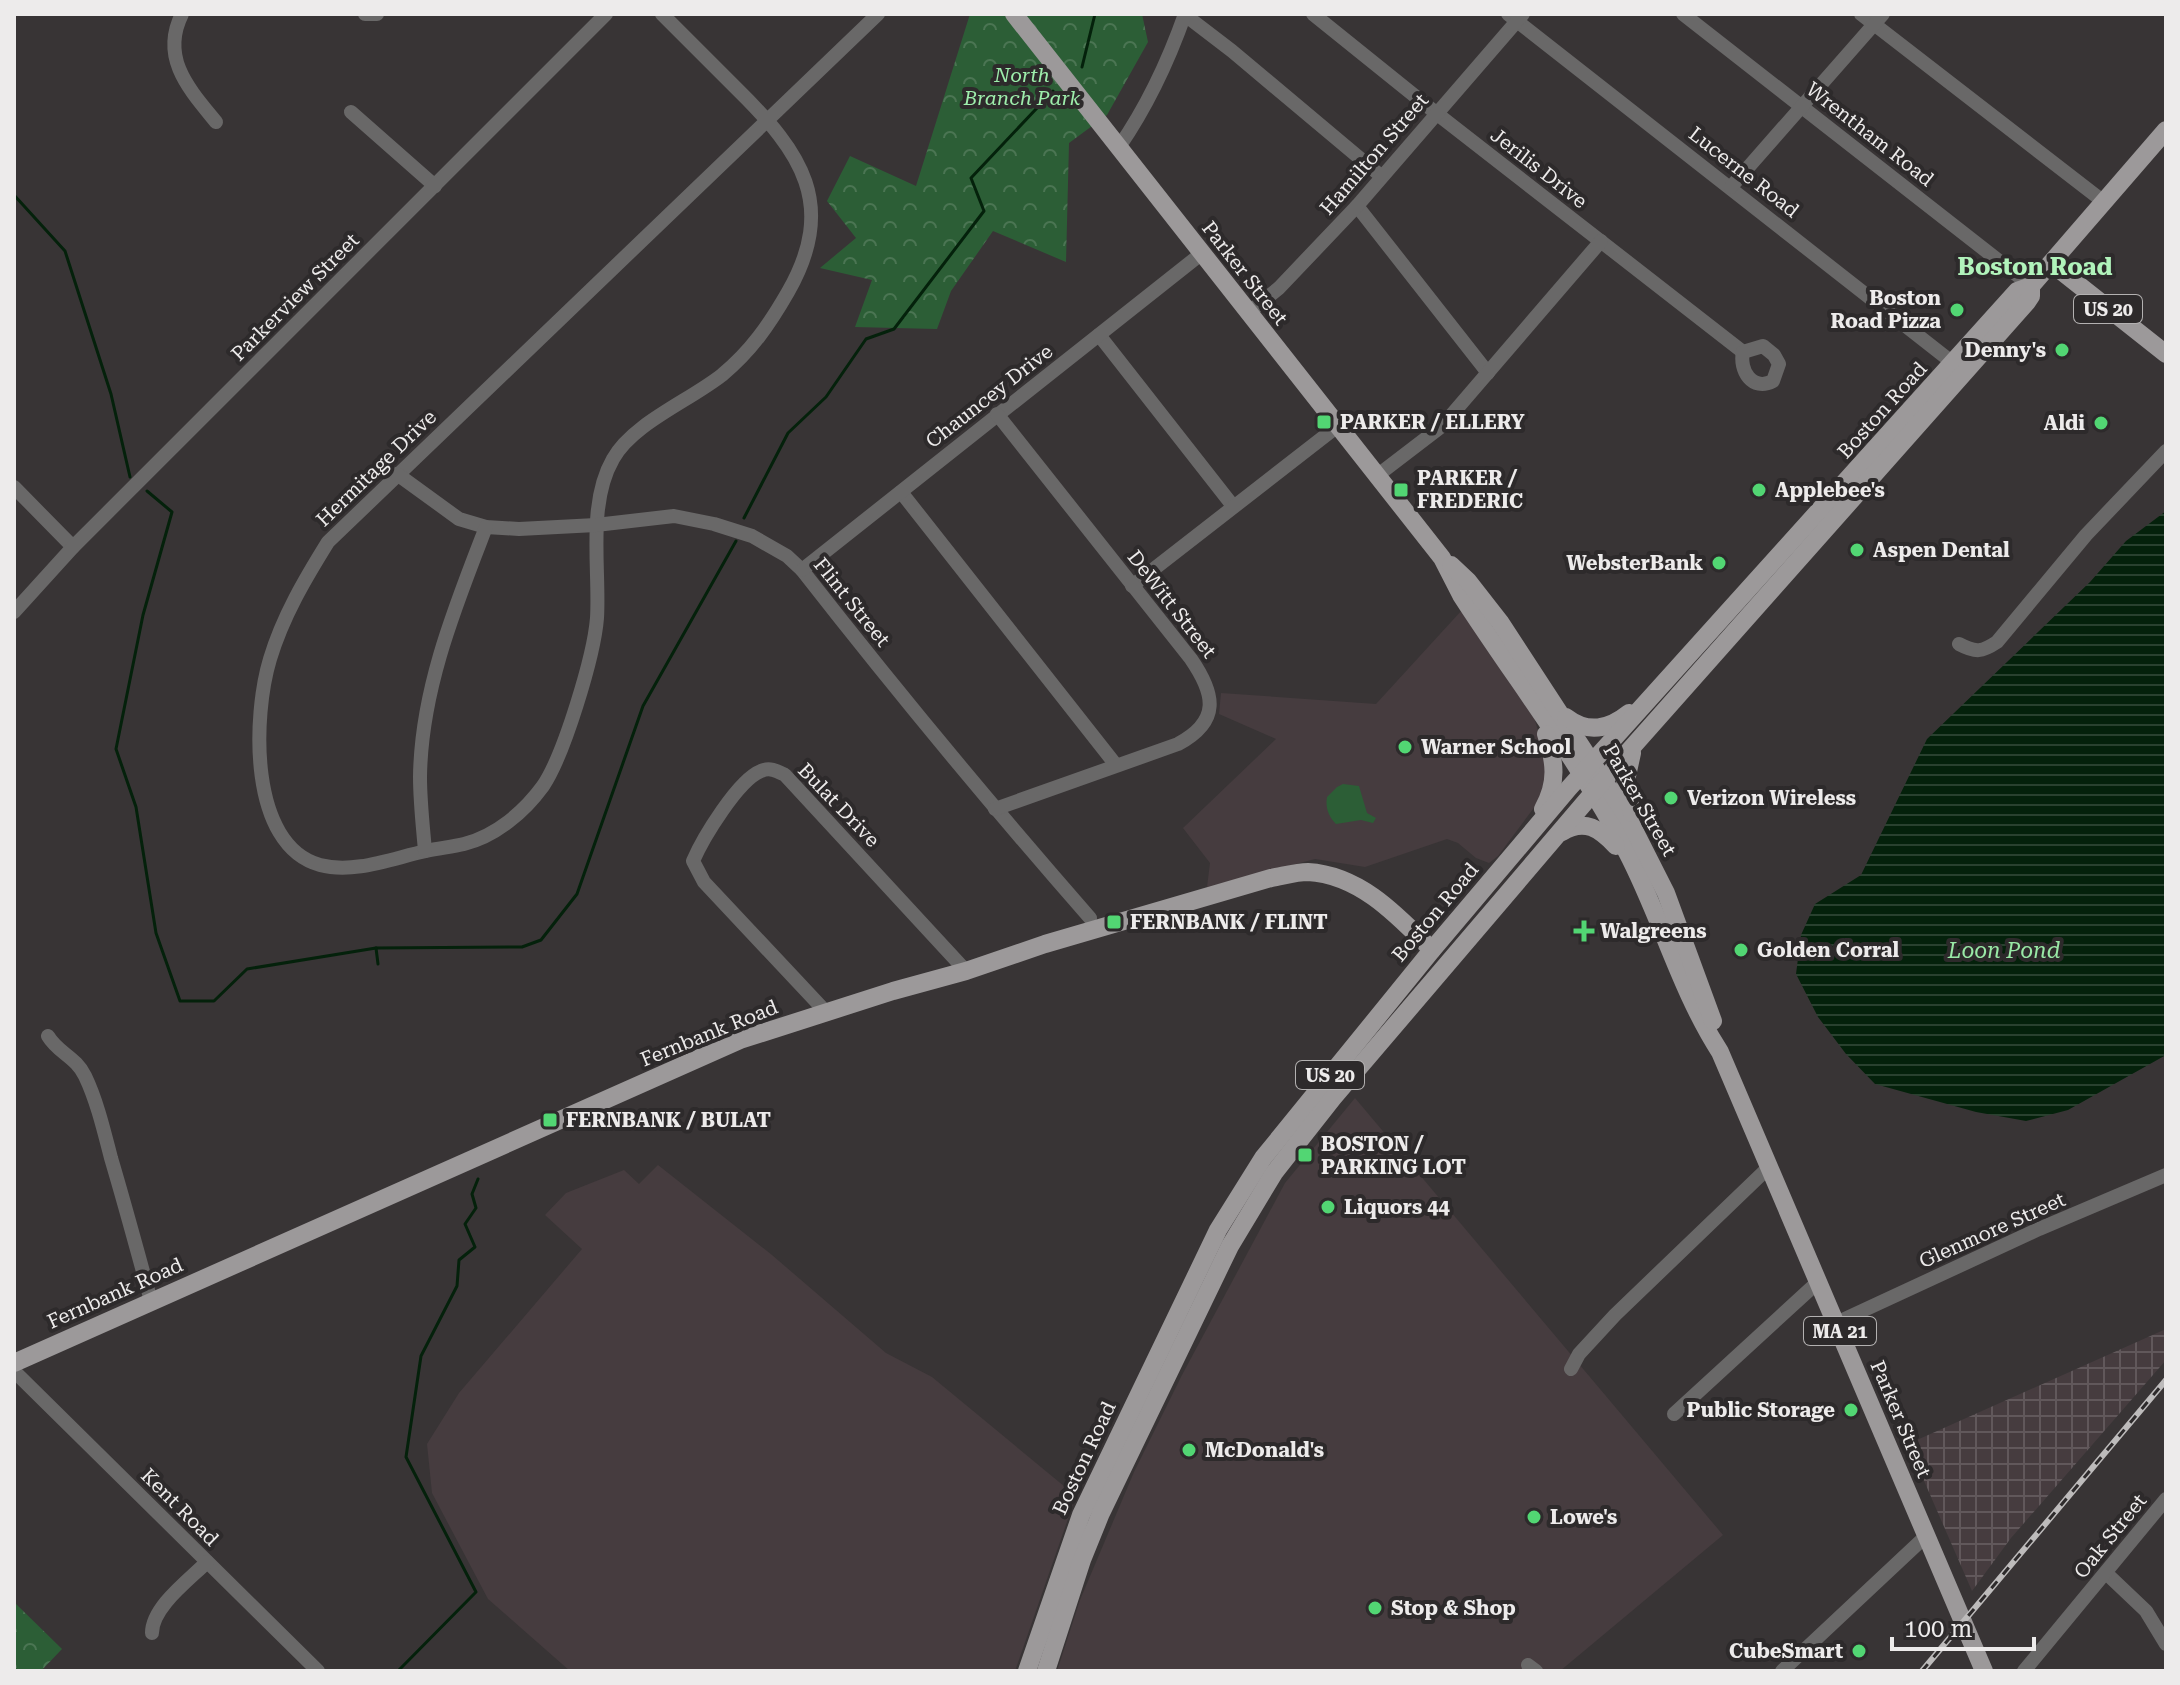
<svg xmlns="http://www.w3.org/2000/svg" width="2180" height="1685" font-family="'Roboto Serif',serif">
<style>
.built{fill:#463c3f}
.industrial{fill:url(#industrial-grid)}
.forest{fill:url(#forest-crowns)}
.pitch{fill:#2c5e36}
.water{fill:url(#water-rules)}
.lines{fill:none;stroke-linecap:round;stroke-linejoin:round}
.stream{stroke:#04210b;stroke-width:3}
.minor{stroke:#696868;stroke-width:14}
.major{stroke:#9c999a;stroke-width:18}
.rail-casing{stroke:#bdbbbb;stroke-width:6}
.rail{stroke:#2d2a2b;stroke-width:3;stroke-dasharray:9;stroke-linecap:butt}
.poi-dot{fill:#52d673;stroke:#2d2a2b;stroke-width:3}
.labels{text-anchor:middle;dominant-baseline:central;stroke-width:8;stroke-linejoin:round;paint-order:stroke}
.shield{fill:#2d2a2b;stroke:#b3b1b1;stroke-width:2}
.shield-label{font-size:18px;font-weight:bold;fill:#edebeb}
.park-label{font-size:20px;font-style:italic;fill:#9eeeac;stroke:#2d2a2b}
.street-label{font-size:20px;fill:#edebeb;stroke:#2d2a2b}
.poi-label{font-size:20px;font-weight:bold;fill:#edebeb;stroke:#2d2a2b;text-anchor:start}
.water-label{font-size:22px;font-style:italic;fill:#99e9a6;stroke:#2d2a2b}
.quarter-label{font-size:24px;font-weight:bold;fill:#b1f3bb;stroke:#2d2a2b}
</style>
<defs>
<pattern id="industrial-grid" width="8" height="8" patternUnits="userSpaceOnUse" patternTransform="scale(2)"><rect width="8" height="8" fill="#463c3f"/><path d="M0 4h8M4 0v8" fill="none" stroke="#61585b"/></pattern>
<pattern id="forest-crowns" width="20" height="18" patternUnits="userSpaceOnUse" patternTransform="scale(2)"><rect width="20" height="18" fill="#2c5e36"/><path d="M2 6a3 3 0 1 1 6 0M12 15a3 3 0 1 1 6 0" fill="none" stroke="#4b7553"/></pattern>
<pattern id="water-rules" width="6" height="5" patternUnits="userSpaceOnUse" patternTransform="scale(2)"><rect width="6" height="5" fill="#04210b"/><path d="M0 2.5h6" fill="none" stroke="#29412f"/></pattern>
</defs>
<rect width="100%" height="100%" fill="#383435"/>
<g class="built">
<path d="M1462,610L1532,710L1545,755L1547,781L1536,805L1498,856L1489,863L1476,858L1458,843L1447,839L1365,867L1315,859L1207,887L1210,863L1183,828L1276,739L1219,714L1221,693L1376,704Z"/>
<path d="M1355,1098L1723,1535L1560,1671H1057L1080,1600L1134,1472L1182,1375L1285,1183Z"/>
<path d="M658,1165L772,1255L886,1353L932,1377L1076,1496L1015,1671H570L488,1599L432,1493L427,1444L459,1393L582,1249L545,1215L566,1193L624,1170L639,1184Z"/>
</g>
<path class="industrial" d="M2166,1329V1360L2011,1538L1972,1591L1908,1444Z"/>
<g class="forest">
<path d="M970,14H1142L1148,42L1107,115L1069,143L1066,262L993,231L951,291L937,329L855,327L872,280L820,268L856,238L827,201L850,156L916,186Z"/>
<path d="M14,1602L62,1649L41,1671H14Z"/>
</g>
<path class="pitch" d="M1343,784L1359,786L1367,813L1376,818L1373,823L1361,820L1336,824C1329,817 1325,808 1327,797L1337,787Z"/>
<path class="water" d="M2166,511V1055L2068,1110L2026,1121L1976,1112L1875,1084L1846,1054L1818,1017L1796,974L1801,935L1815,904L1861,875L1927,739L2090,582L2126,541Z"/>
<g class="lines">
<g class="stream">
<path d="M1082,67L1095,14"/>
<path d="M14,195L65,251L111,394L130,477"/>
<path d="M147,491L172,512L143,615L116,749L136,807L156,933L180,1001H214L247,969L376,948L522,947L541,940L577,894L643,706L736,541"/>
<path d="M744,518L788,433L826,397L866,339L894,329L984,211L971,178L1053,91"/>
<path d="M376,948L378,964"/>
<path d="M398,1671L476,1592L406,1457L421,1356L457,1286L459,1260L475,1247L465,1224L476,1208L472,1194L478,1179"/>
</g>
<g class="minor">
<path d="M182,14C160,58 189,89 216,122"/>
<path d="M365,14H377"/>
<path d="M662,14C687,39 713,65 738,90C801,152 838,205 788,292C769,325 751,351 722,375C689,401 632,424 613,459C587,504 600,569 597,618C594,656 564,755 543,786C524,812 496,836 464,844C452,847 439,848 426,851C393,858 355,874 320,865C248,845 253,715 270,659C283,616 305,579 328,542L878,14"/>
<path d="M1313,14L1436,113L1743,352"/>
<path d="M1508,14L1953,363"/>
<path d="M1683,14L2031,286"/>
<path d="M1861,14L2104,202"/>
<path d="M1185,15L1232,51L1381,176"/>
<path d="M351,112L435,186"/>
<path d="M1119,147C1148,105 1168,62 1185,14"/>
<path d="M1731,187L1883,14"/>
<path d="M1357,206L1488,373"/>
<path d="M1248,313L1279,288L1357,206L1523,14"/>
<path d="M1099,335L1233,506"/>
<path d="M1763,346L1774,355L1779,364L1773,381C1752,392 1739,370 1743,352Z"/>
<path d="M397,474L459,519L486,527L519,529L596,525L674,516L714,524L752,536L787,556L802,570C895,689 991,805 1090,918"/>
<path d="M1378,475L1442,426L1601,241"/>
<path d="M14,487L73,547"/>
<path d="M901,492L1116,765"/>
<path d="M802,570L1201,254"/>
<path d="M1132,586L1339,425"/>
<path d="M14,612L73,547L606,14"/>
<path d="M1959,644C1976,653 1982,652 1997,642L2086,535L2166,451"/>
<path d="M995,809L1178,744C1221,721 1215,694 1191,659L997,414"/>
<path d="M425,851C423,827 420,802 420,777C421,690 455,607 486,527"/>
<path d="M826,1012L704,882L693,861C703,838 738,780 761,771C770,767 777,771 785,775L966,971"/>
<path d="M48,1036C58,1053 76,1057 85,1076C97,1101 104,1131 111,1158C125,1205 138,1253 151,1301"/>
<path d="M1836,1323L2039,1229L2166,1175"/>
<path d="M1571,1369L1579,1354L1615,1315L1769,1167"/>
<path d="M14,1371L318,1671"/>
<path d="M1674,1414L1819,1281"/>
<path d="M2106,1573L2146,1611L2166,1644"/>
<path d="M152,1633C152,1607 189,1580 207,1562"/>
<path d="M1528,1665L1536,1671"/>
<path d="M1782,1671L1926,1536"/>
<path d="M2024,1671L2166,1499"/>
</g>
<g class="major">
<path d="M1014,14L1442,558L1461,595C1516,680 1580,762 1627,852C1661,917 1680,990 1720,1052L1984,1671"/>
<path d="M2051,263L2166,354"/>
<path d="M1451,565L1468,581L1500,622L1628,818L1666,893L1713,1021"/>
<path d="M1566,717C1588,734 1609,729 1629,713"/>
<path d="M1543,809C1558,782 1555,762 1546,734"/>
<path d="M1632,813L1625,785L1632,753"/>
<path d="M1562,832C1585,818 1600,829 1616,846"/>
<path d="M14,1363L740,1040L893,991L966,971L1045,944L1271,878C1283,876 1296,872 1308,872C1360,875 1397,915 1432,950"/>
<path d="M1027,1671L1081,1515L1218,1230L1263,1158L1432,950L1569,788L2017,291L2031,286L2166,130"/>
<path d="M1046,1671L1082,1560L1101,1513L1230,1246L1274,1173L1333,1098L1627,753L2027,302L2031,296V286"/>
</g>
<g class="rail-casing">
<path id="rail" d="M1922,1671L2166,1380"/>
</g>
<use href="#rail" class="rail"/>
</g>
<g class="poi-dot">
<circle cx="1957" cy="310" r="8"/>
<circle cx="2062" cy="350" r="8"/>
<rect x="1316" y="414" width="16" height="16" rx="4"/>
<circle cx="2101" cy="423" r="8"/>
<rect x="1393" y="482" width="16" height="16" rx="4"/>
<circle cx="1759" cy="490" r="8"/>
<circle cx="1857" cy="550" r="8"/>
<circle cx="1719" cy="563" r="8"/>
<circle cx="1405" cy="747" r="8"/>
<circle cx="1671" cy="798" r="8"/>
<rect x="1106" y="914" width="16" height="16" rx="4"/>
<path d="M1580 919h8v8h8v8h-8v8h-8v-8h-8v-8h8z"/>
<circle cx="1741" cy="950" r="8"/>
<rect x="542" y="1112" width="16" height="16" rx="4"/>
<rect x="1297" y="1147" width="16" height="16" rx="4"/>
<circle cx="1328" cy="1207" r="8"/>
<circle cx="1851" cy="1410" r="8"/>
<circle cx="1189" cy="1450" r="8"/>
<circle cx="1534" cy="1517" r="8"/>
<circle cx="1375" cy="1608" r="8"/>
<circle cx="1859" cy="1651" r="8"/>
</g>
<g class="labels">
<g class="shield">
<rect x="2074" y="295" width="68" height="28" rx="6"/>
<rect x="1296" y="1061" width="68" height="28" rx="6"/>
<rect x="1804" y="1317" width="72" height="28" rx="6"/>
</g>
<g class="shield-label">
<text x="2108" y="309">US 20</text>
<text x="1330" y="1075">US 20</text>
<text x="1840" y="1331">MA 21</text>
</g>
<g class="park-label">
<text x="1022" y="75">North<tspan x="1022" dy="23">Branch Park</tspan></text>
</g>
<g class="street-label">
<text transform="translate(1870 134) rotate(38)">Wrentham Road</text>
<text transform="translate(1374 154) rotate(-49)">Hamilton Street</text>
<text transform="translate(1539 168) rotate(38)">Jerilis Drive</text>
<text transform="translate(1744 172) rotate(38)">Lucerne Road</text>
<text transform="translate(1245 273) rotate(52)">Parker Street</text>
<text transform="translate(295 297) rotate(-45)">Parkerview Street</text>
<text transform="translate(989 396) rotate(-38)">Chauncey Drive</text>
<text transform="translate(1882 410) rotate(-48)">Boston Road</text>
<text transform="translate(376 468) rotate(-44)">Hermitage Drive</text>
<text transform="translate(852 602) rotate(51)">Flint Street</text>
<text transform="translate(1172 604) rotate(52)">DeWitt Street</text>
<text transform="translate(1640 800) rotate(60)">Parker Street</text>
<text transform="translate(839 805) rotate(46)">Bulat Drive</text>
<text transform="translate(1435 912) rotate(-50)">Boston Road</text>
<text transform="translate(709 1033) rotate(-22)">Fernbank Road</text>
<text transform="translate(1992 1230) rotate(-24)">Glenmore Street</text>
<text transform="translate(115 1293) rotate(-24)">Fernbank Road</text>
<text transform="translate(1901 1419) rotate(67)">Parker Street</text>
<text transform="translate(1084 1458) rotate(-65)">Boston Road</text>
<text transform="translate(180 1507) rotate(45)">Kent Road</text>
<text transform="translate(2110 1536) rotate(-51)">Oak Street</text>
</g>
<g class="poi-label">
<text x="1941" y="298" text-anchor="end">Boston<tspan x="1941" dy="23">Road Pizza</tspan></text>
<text x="2046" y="350" text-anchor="end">Denny's</text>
<text x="1340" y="422">PARKER / ELLERY</text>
<text x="2085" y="423" text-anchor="end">Aldi</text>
<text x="1417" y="478">PARKER /<tspan x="1417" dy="23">FREDERIC</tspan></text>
<text x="1775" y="490">Applebee's</text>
<text x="1873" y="550">Aspen Dental</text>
<text x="1703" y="563" text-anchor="end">WebsterBank</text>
<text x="1421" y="747">Warner School</text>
<text x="1687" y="798">Verizon Wireless</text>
<text x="1130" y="922">FERNBANK / FLINT</text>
<text x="1600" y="931">Walgreens</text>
<text x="1757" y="950">Golden Corral</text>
<text x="566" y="1120">FERNBANK / BULAT</text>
<text x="1321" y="1144">BOSTON /<tspan x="1321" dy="23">PARKING LOT</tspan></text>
<text x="1344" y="1207">Liquors 44</text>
<text x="1835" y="1410" text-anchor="end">Public Storage</text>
<text x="1205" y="1450">McDonald's</text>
<text x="1550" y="1517">Lowe's</text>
<text x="1391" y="1608">Stop &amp; Shop</text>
<text x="1843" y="1651" text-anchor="end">CubeSmart</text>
</g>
<g class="water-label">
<text x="2004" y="950">Loon Pond</text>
</g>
<g class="quarter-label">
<text x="2035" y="267">Boston Road</text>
</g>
</g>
<rect width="2180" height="1685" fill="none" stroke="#edebeb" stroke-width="32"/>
<path d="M1892 1637v12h142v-12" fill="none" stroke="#edebeb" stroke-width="4"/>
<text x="1904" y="1637" font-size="24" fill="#edebeb" stroke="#2d2a2b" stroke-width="6" paint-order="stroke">100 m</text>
</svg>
